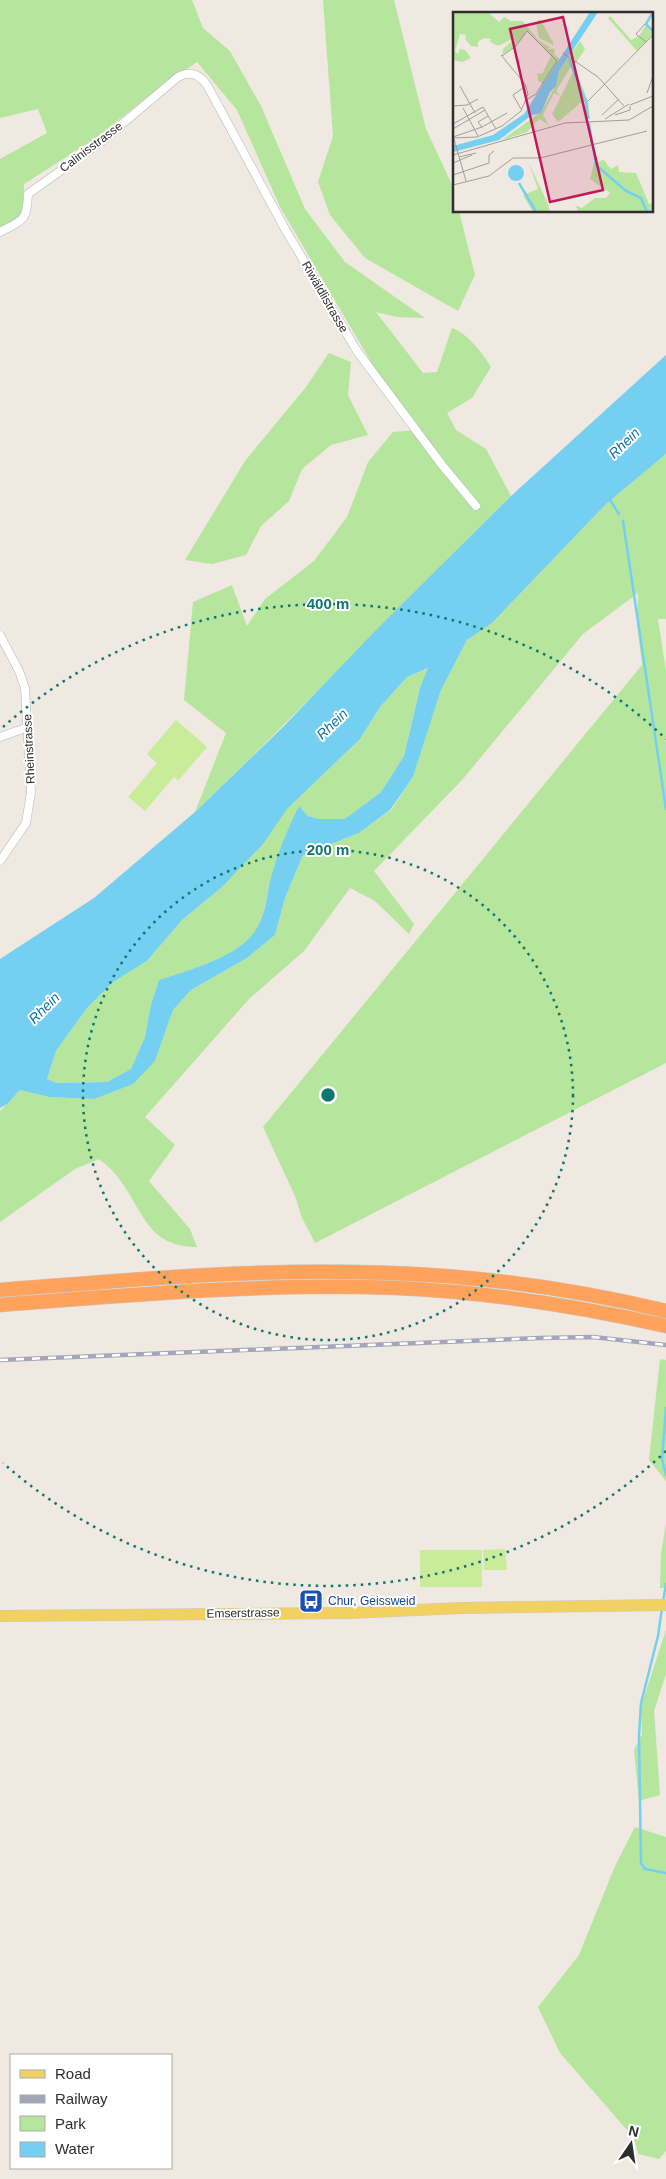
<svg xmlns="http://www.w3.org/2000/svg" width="666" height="2179" font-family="Arial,sans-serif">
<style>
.green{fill:#b6e59e}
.pitch{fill:#c9ec9a}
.water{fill:#75cff0;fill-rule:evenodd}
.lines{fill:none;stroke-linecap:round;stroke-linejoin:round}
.stream{stroke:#75cff0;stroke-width:2.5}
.minor-casing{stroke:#b4b7c1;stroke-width:9}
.primary-casing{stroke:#c9c9c9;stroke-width:12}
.motorway-casing{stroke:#c9c9c9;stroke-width:15}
.minor{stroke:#fff;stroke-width:8}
.primary{stroke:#f2d163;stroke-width:11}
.motorway{stroke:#ffa35c;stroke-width:14}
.rail-casing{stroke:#a3a6b8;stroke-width:4.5}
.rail{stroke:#fff;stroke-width:2.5;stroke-dasharray:8;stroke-linecap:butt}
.ring{fill:none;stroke:#0f766e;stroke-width:2.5;stroke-dasharray:2.5 5}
.labels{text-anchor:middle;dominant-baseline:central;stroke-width:4;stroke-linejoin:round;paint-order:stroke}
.street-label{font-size:12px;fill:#2e2e2e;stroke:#fff}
.transit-label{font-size:12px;fill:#164399;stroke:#fff;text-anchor:start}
.water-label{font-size:14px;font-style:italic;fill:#0d6fa3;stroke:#fff}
.inset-river{fill:none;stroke:#75cff0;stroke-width:2.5}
.inset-road{fill:none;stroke:#a29e99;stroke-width:1}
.view{fill:#c2185b;fill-opacity:0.15;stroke:#c2185b;stroke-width:2.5}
.inset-edge{fill:none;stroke:#2e2e2e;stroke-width:2.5}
.centre{fill:#0f766e;stroke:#fff;stroke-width:2.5}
.ring-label{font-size:15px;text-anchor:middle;font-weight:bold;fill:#0f766e;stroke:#fff;stroke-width:4;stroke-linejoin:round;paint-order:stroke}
</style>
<rect width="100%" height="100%" fill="#efe9e1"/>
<g class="green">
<path d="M0,0H192L203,28L230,51L261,106L305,209L345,262L425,318L397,317L376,312L423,373L437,372L452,328C468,334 482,352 491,367L472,398L447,413L456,430L486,449L511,496C405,601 302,709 195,812L226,733L184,700L193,602L232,585L247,626L265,599L314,561L347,517L368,462L393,432L417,430L374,367L280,207L237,110L197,62L150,95L93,140L24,184L23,217L0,233V159L47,133L38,109L0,118Z"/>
<path d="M323,0H394L426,129L454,189L455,211H459L475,275L458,311L365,258L330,215L318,182L333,136Z"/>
<path d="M329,353L351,362L348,395L368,435L331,445L302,469L289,501L261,526L246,555L212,564L185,560L245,461L306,387Z"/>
<path d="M666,454V619H658L666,671V1063L315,1243L302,1218L295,1196L263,1127L642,665L637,624L638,593L583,634L462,780L374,871L414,924L409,934L375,901L350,888L304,951L249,999L145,1117L175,1145L149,1181L190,1229L197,1247C145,1247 143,1207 116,1175C112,1169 105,1164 99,1159L75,1169L0,1222V1111L20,1090L49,1097L94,1099L155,1061L173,1010L191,990L247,958L275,935L285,898L303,855L359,833L391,810L413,777L441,690L467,640L492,623L606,504Z"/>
<path d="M429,668L420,688L404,756L381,792L346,819H319L308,816L299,806C290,831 277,856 270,882C265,900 265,920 252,936C233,958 187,971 159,980L151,1004L145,1037L131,1069L107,1082L57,1083L47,1079L56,1051L87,1008L113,982L147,961L182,920L221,888L240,867L287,809L360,739L380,707L407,677Z"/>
<path d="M660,1359L666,1360V1481L649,1460Z"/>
<path d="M666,1522V1588H660L661,1554Z"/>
<path d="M666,1630V1674L654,1711L660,1795L639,1801L634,1750L642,1734L641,1706Z"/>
<path d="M635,1827L666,1837V2151L659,2159L638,2154L634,2138L560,2053L538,2007L579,1955L615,1866Z"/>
</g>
<g class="pitch">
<path d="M176,720L207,747L178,781L174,777L145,811L128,797L157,763L147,754Z"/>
<path d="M505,1549L507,1570H484L483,1550Z"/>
<rect x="420" y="1550" width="62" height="37"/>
</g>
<path class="water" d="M666,355V454L606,504L492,623L467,640L441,690L413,777L390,810L359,833L303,855L285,898L275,935L247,958L191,990L173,1010L155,1061L133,1084L94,1099L49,1097L20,1090L7,1104L0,1108V959L94,898L195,812L283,727L378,628L511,496ZM428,668L420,688L404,756L381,792L345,819H319L308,816L299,806C287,830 277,855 270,881C266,900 265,920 252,935C234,958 186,971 159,980L151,1004L145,1037L131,1069L107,1082L57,1083L47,1079L56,1051L87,1008L113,982L147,961L182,920L221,888L263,844L287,809L360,739L380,707L407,677Z"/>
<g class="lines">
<g class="stream">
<path d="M609,498L619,514"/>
<path d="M623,521L666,809"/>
<path d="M666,1408L662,1459L666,1475"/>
<path d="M663,1602L666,1584"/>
<path d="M662,1608L658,1636L641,1703L639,1736L641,1863L645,1869L666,1873"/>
</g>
<g class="minor-casing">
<g id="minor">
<path d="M0,232C23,220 27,221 28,194L102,141L178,77C190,70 200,75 207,85L285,229L357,351L442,465L476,506"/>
<path d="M0,635L19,671L25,688L31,792L26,823L0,861"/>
<path d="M0,737L28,727"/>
</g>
</g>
<g class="primary-casing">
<path id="primary" d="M0,1616L349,1613L461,1608L666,1605"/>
</g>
<g class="motorway-casing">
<g id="motorway">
<path d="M0,1290C117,1281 234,1270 351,1272C457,1273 563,1286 666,1311"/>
<path d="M0,1305C132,1295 264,1283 397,1288C488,1292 577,1306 666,1326"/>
</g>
</g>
<use href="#minor" class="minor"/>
<use href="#primary" class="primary"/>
<use href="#motorway" class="motorway"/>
<g class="rail-casing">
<path id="rail" d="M0,1360L540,1338L593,1337L666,1345"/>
</g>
<use href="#rail" class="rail"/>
</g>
<g class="ring">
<circle cx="328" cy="1095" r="245"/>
<path d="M666 1451A491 491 0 0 1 3 1463M3 727A491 491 0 0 1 666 739"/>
</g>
<defs>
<g id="bus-square" transform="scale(1.25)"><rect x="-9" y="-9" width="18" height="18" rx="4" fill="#1a4fb4" stroke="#fff"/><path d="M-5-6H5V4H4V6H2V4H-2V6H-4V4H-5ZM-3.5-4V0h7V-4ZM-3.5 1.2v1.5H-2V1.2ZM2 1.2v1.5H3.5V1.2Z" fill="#fff"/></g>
</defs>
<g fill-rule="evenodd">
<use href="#bus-square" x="311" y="1601"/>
</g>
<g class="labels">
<g class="street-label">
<text transform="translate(91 147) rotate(-37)">Calinisstrasse</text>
<text transform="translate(325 297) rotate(60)">Riwäldlistrasse</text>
<text transform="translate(29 749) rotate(-93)">Rheinstrasse</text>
<text transform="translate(243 1613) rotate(-1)">Emserstrasse</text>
</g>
<g class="transit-label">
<text x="328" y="1601">Chur, Geissweid</text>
</g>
<g class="water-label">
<text transform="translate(624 443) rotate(-44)">Rhein</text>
<text transform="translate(332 724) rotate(-44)">Rhein</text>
<text transform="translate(44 1008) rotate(-45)">Rhein</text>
</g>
</g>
<g transform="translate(453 12)">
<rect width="200" height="200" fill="#efe9e1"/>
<path d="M0,0H39L37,2L46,10L51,5L58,9H70L85,28L97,35L95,37H102L101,42L107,47L88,78L89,71L85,69L84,61L89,62L98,44L74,19L63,34L49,43L50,37L63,25L45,34L36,29L39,27L31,26L25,30V35L18,34L12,27L13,23L7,22L2,39L5,42L7,37L12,38L18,46L9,50L0,48ZM157,4L178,28L186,24L193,13L200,22L184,39L155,6ZM87,7L100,30V33L86,26L83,11ZM127,29L132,37L121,54L135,89L137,107H134L131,88L105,110L99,102L121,58L119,53L103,79L107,84L101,81L90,103L96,113L86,107L74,120L49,128L89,99L104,71L106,59ZM104,62L102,73L96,76L87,100L81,102ZM151,148L158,157L165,153L166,160L183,161L196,192L200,191V200H122L125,198L122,193L129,196L142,186H153L157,181L137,167L141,151ZM75,149L95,192L97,200H80L70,183L85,177Z" fill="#b6e59e"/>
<path d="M137,0H145L106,59L103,74L97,80L88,101L79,103L46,128L0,140V134L40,123L71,102ZM55 161a8 8 0 1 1 16 0a8 8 0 1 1-16 0Z" fill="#75cff0"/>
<path class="inset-river" d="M200,0L193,12L200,19M116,47L133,90L135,107M136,111L139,131M140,135L143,153L173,179L188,186L194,200M66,171L83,200"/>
<path class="inset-road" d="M192,12L183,22L193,30M110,41L145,65L171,94M49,44L63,34L74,19L104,49L83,82L73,88M7,74L22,101M194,81L200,64M135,89L200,23M177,93L200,84M0,94L14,93L25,87M10,96L25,124M68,97L60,83L73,74M149,103L166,87M162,103L177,98V94M152,107L176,92M0,112L30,95L43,117M29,115L25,110L35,104M0,117L32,98M0,125L29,115L54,101M0,126L24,125L49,114L68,99L75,82L72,72L48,43M1,127L13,169M0,143L112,111L176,108L200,94M6,145L23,141M0,151L19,143M0,163L36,151V143L41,139M0,173L36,164L60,146H87L194,119"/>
<path class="view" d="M110,5L150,178L97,190L57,17Z"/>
<rect width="200" height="200" class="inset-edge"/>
</g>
<circle cx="328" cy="1095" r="8" class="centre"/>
<g class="ring-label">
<text x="328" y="609">400 m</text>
<text x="328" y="855">200 m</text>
</g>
<rect x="10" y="2054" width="162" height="115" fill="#ffffff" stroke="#ababab"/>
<rect x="20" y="2070" width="25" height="8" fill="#f2d163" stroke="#ababab"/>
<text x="55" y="2079" font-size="15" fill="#2e2e2e">Road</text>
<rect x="20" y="2095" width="25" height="8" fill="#a3a6b8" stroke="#ababab"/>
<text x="55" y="2104" font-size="15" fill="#2e2e2e">Railway</text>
<rect x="20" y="2116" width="25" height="15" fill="#b6e59e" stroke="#ababab"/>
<text x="55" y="2129" font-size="15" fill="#2e2e2e">Park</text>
<rect x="20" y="2142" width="25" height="15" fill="#75cff0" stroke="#ababab"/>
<text x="55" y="2154" font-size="15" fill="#2e2e2e">Water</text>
<g transform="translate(631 2144) rotate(13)" stroke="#ffffff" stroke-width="4" paint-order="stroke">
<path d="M0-4L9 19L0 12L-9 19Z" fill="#2e2e2e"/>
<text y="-8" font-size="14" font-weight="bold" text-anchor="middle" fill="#2e2e2e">N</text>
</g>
</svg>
